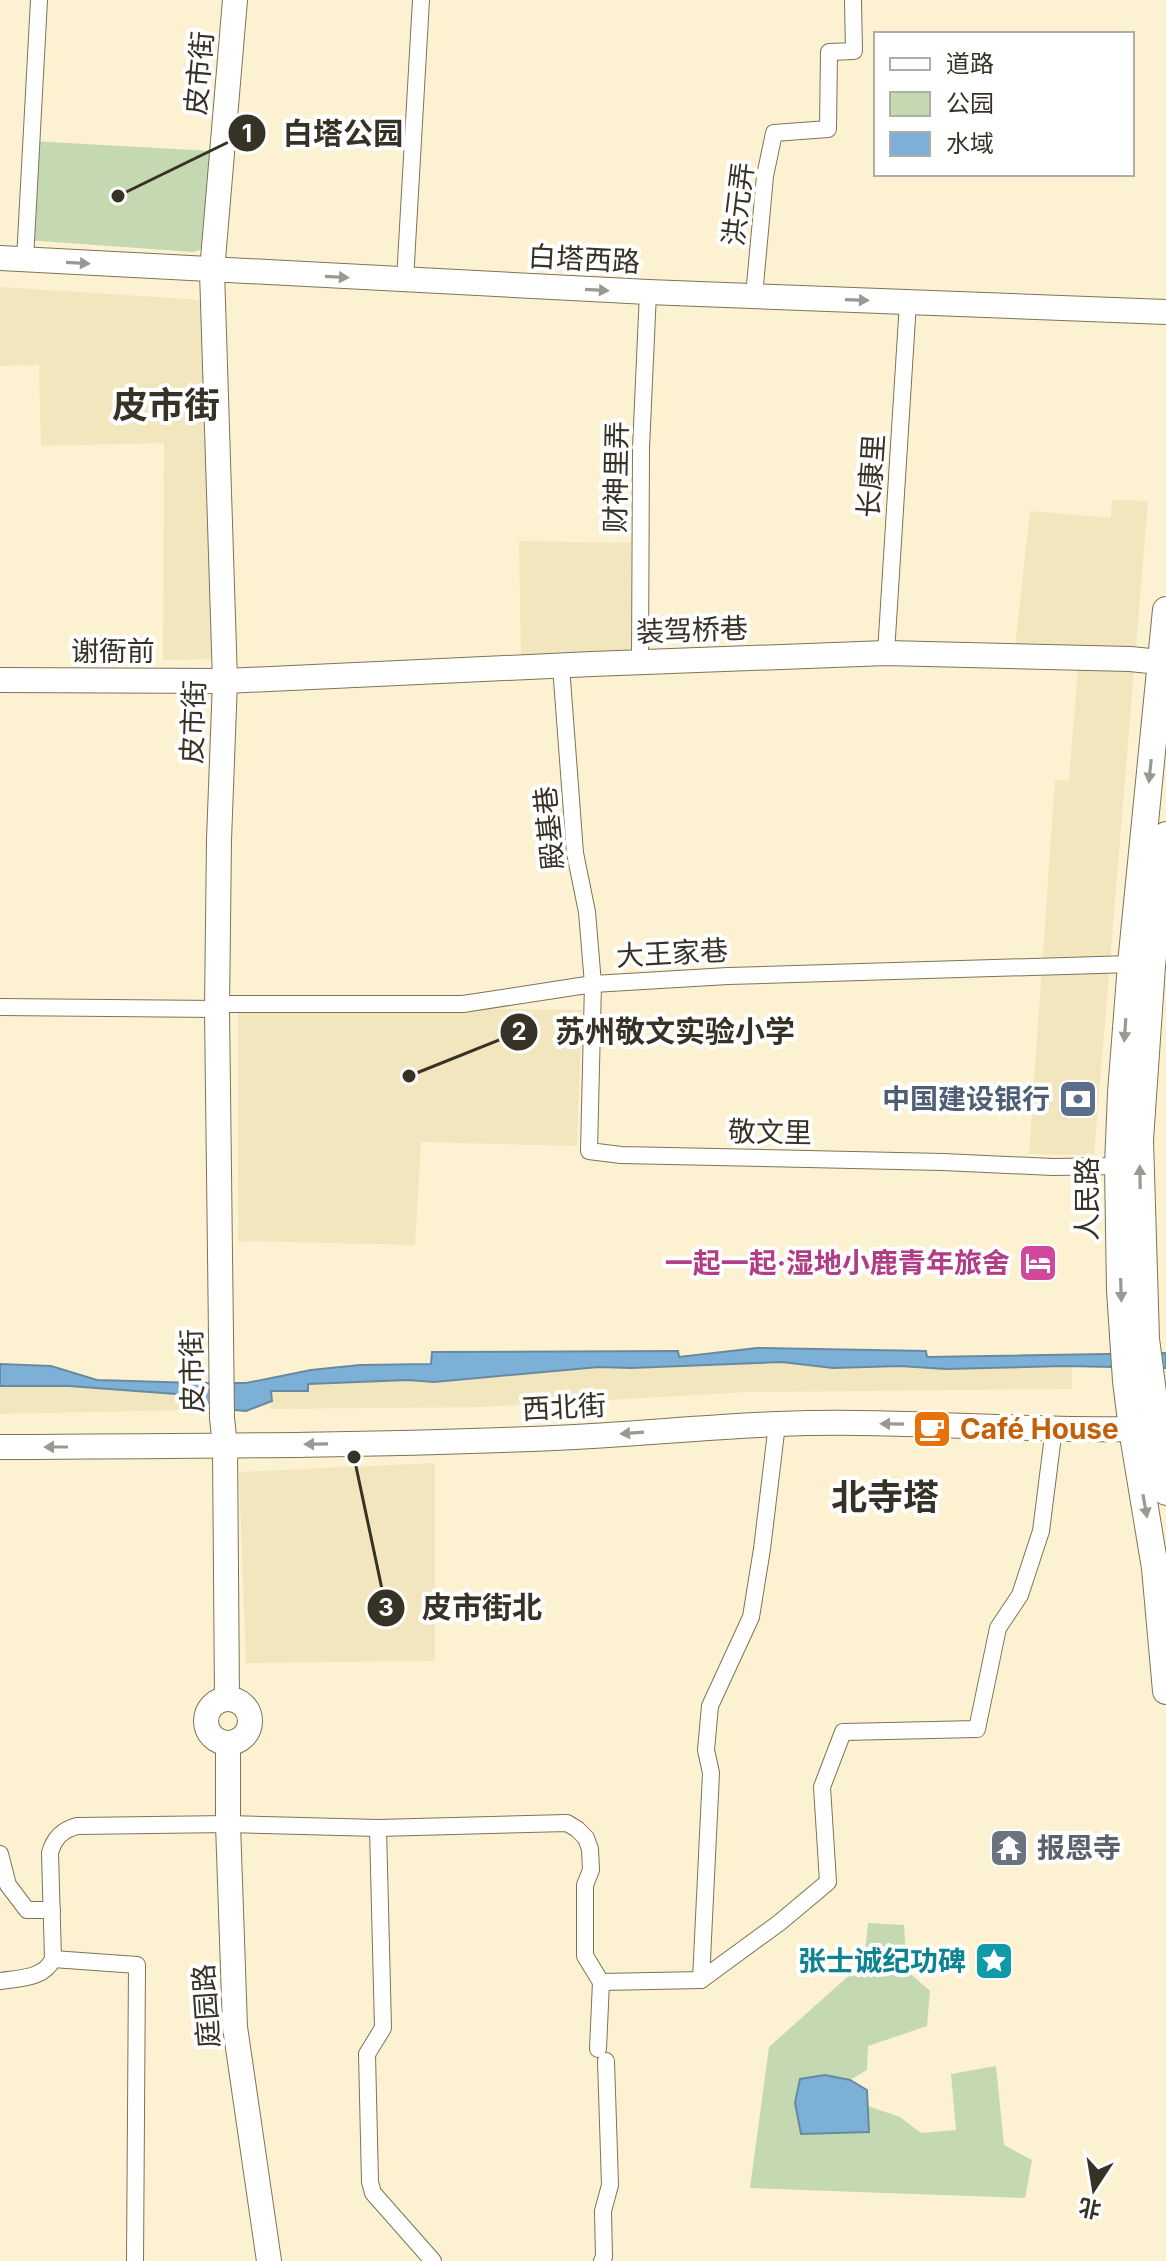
<svg xmlns="http://www.w3.org/2000/svg" width="1166" height="2261" font-family="Inter,'Noto Sans SC',sans-serif">
<style>
.built{fill:#f1e6bd}
.green{fill:#c4d9b1}
.water{fill:#7db0d6;stroke:#688aa1;stroke-width:2}
.lines{fill:none;stroke-linecap:round;stroke-linejoin:round}
.street-casing{stroke:#7d7456;stroke-width:18}
.secondary-casing{stroke:#7d7456;stroke-width:26}
.primary-casing{stroke:#7d7456;stroke-width:28}
.street{stroke:#fff;stroke-width:16}
.secondary{stroke:#fff;stroke-width:24}
.primary{stroke:#fff;stroke-width:26}
.oneway{fill:#9a9892}
.labels{text-anchor:middle;dominant-baseline:central;stroke-width:8;stroke-linejoin:round;paint-order:stroke}
.street-label{font-size:28px;fill:#363225;stroke:#fff}
.service-label{font-size:28px;font-weight:bold;fill:#4e5e75;stroke:#fff;text-anchor:end}
.hotel-label{font-size:28px;font-weight:bold;fill:#b23c85;stroke:#fff;text-anchor:end}
.food-label{font-size:28px;font-weight:bold;fill:#c56008;stroke:#fff;text-anchor:start}
.worship-label{font-size:28px;font-weight:bold;fill:#5b616d;stroke:#fff;text-anchor:start}
.culture-label{font-size:28px;font-weight:bold;fill:#0d838f;stroke:#fff;text-anchor:end}
.district-label{font-size:36px;font-weight:bold;fill:#363225;stroke:#fff}
.leader{fill:none;stroke:#363225;stroke-width:3}
.callout-dot{fill:#363225;stroke:#fff;stroke-width:3}
.mark-label{font-size:24px;text-anchor:middle;font-weight:bold;fill:#fff}
.callout-label{font-size:30px;text-anchor:middle;font-weight:bold;fill:#363225;stroke:#fff;stroke-width:8;stroke-linejoin:round;paint-order:stroke}
</style>
<rect width="100%" height="100%" fill="#fcf2d1"/>
<g class="built">
<path d="M0,287L204,300L215,659L163,660L164,443L41,446L39,365L0,366Z"/>
<path d="M1112,500L1148,501L1094,1155L1029,1154L1055,780L1069,781L1079,655L1015,648L1030,511L1111,518Z"/>
<path d="M519,541L631,543L632,654L521,659Z"/>
<path d="M238,1005L582,1010L577,1146L421,1142L415,1245L238,1241Z"/>
<path d="M782,1362L833,1368L900,1366L946,1369L1072,1366V1389L750,1392L482,1407L271,1409V1391H307L308,1384L408,1380L434,1382L599,1367L631,1368Z"/>
<path d="M0,1386H69L177,1394L189,1406L185,1410L0,1414Z"/>
<path d="M435,1463V1661L246,1663L239,1472Z"/>
</g>
<g class="green">
<path d="M31,141L211,151L203,249L193,252L26,240Z"/>
<path d="M868,1923L904,1925L907,1971L930,1991L927,2026L868,2046L867,2070L850,2080L825,2075L869,2132L868,2106L900,2117L921,2133L956,2130L951,2074L996,2066L1004,2145L1032,2160L1025,2198L750,2188L769,2047L864,1962Z"/>
</g>
<g class="water">
<path d="M757,1348L926,1351L927,1357L1166,1353V1368L1064,1366L946,1369L900,1366L833,1368L782,1362L631,1368L599,1367L434,1382L408,1380L308,1384V1391H271L272,1401L246,1411L189,1406L176,1394L69,1386H0V1364L51,1366L97,1380L197,1383H246L311,1370L360,1365L431,1364L432,1352L678,1351L679,1357Z"/>
<path d="M825,2075L850,2080L867,2090L869,2132L801,2134L795,2103L800,2079Z"/>
</g>
<g class="lines">
<g class="street-casing">
<g id="street">
<path d="M25,260L39,0"/>
<path d="M405,280L421,0"/>
<path d="M754,296L765,176L774,133L828,129L829,52L854,51L853,0"/>
<path d="M886,653L908,302"/>
<path d="M640,662L641,448L648,292"/>
<path d="M561,666L575,853L587,912L593,984L589,1151L621,1155L943,1162L1053,1167L1118,1166"/>
<path d="M217,1004H463L593,984L728,976L1131,964"/>
<path d="M0,1007L217,1009"/>
<path d="M378,1828L383,2028L367,2054L370,2182L373,2193L433,2261"/>
<path d="M0,1854L8,1885L27,1910H52"/>
<path d="M53,1959L137,1965L135,2261"/>
<path d="M701,1980L711,1773L706,1750L710,1706L751,1617L762,1549L777,1424"/>
<path d="M0,1981C19,1978 44,1979 53,1959L50,1853C54,1838 62,1830 77,1826L228,1824L378,1828L567,1823L577,1829L586,1838L590,1849L591,1870L585,1885V1956L601,1982L598,2049"/>
<path d="M601,1982L701,1980L779,1923L828,1882L822,1787L843,1732L977,1729L998,1628L1020,1595L1041,1531L1054,1428"/>
<path d="M602,2261L604,2257L603,2211L610,2185L606,2061"/>
</g>
</g>
<g class="secondary-casing">
<g id="secondary">
<path d="M0,258L648,292L1166,312"/>
<path d="M0,680L225,681L592,664L886,653L1130,659L1160,662"/>
<path d="M0,1447C185,1446 370,1446 555,1438C629,1435 703,1427 778,1424C902,1419 1027,1432 1152,1429"/>
<circle cx="228" cy="1721" r="22"/>
<path d="M227,1699L225,1446L222,1418L217,1009L219,840L225,681L212,271L235,0"/>
<path d="M228,1744V1824L235,2027L269,2261"/>
</g>
</g>
<g class="primary-casing">
<g id="primary">
<path d="M1166,610L1131,964L1121,1093L1118,1166L1120,1290L1126,1381L1132,1429L1155,1568L1166,1691"/>
<path d="M1166,835L1152,966L1140,1140L1146,1339L1166,1492"/>
</g>
</g>
<use href="#street" class="street"/>
<use href="#secondary" class="secondary"/>
<use href="#primary" class="primary"/>
</g>
<defs><path id="oneway-solid" d="M-6-.8H1V-3.2L6.5 0L1 3.2V.8H-6Z" transform="scale(2)"/></defs>
<g class="oneway">
<use href="#oneway-solid" transform="translate(78 263) rotate(3)"/>
<use href="#oneway-solid" transform="translate(337 277) rotate(3)"/>
<use href="#oneway-solid" transform="translate(597 290) rotate(3)"/>
<use href="#oneway-solid" transform="translate(857 300) rotate(2)"/>
<use href="#oneway-solid" transform="translate(1150 771) rotate(96)"/>
<use href="#oneway-solid" transform="translate(1125 1030) rotate(94)"/>
<use href="#oneway-solid" transform="translate(1140 1177) rotate(-91)"/>
<use href="#oneway-solid" transform="translate(1121 1290) rotate(88)"/>
<use href="#oneway-solid" transform="translate(892 1424) rotate(-179)"/>
<use href="#oneway-solid" transform="translate(632 1433) rotate(176)"/>
<use href="#oneway-solid" transform="translate(316 1444) rotate(179)"/>
<use href="#oneway-solid" transform="translate(56 1447) rotate(180)"/>
<use href="#oneway-solid" transform="translate(1145 1506) rotate(80)"/>
</g>
<defs>
<g id="bank-square" transform="scale(2)"><rect x="-9" y="-9" width="18" height="18" rx="4" fill="#5c6f8a" stroke="#fff"/><path d="M-6-4H6V4H-6ZM0-2.3a2.3 2.3 0 1 0 0 4.6a2.3 2.3 0 1 0 0-4.6Z" fill="#fff"/></g>
<g id="hotel-square" transform="scale(2)"><rect x="-9" y="-9" width="18" height="18" rx="4" fill="#d1479c" stroke="#fff"/><path d="M-6-4.5h1.5V1H6V5H4.5V3h-9V5H-6ZM-4 0a1.8 1.8 0 1 1 3.6 0ZM.5 0V-2.5h3Q6-2.5 6 0Z" fill="#fff"/></g>
<g id="cafe-square" transform="scale(2)"><rect x="-9" y="-9" width="18" height="18" rx="4" fill="#e8710a" stroke="#fff"/><path d="M-5.5-4.5H6V0H3Q3 3.5 0 3.5H-2.5Q-5.5 3.5-5.5 0ZM3-3.2v2h1.7v-2ZM-6 4.5H4V6H-6Z" fill="#fff"/></g>
<g id="temple-square" transform="scale(2)"><rect x="-9" y="-9" width="18" height="18" rx="4" fill="#6b7280" stroke="#fff"/><path d="M0-6L5-2H3V0L6.5 2.5H4V6H1.5V3h-3V6H-4V2.5H-6.5L-3 0V-2H-5Z" fill="#fff"/></g>
<g id="sight-square" transform="scale(2)"><rect x="-9" y="-9" width="18" height="18" rx="4" fill="#0f9aa8" stroke="#fff"/><path d="M0-6L1.8-2.2L6-1.7L2.9 1.2L3.7 5.4L0 3.3L-3.7 5.4L-2.9 1.2L-6-1.7L-1.8-2.2Z" fill="#fff"/></g>
</defs>
<g fill-rule="evenodd">
<use href="#bank-square" x="1078" y="1099"/>
<use href="#hotel-square" x="1038" y="1263"/>
<use href="#cafe-square" x="932" y="1429"/>
<use href="#temple-square" x="1009" y="1848"/>
<use href="#sight-square" x="994" y="1961"/>
</g>
<g class="labels">
<g class="street-label">
<text transform="translate(199 73) rotate(-85)">皮市街</text>
<text transform="translate(738 204) rotate(-83)">洪元弄</text>
<text transform="translate(584 259) rotate(3)">白塔西路</text>
<text transform="translate(871 476) rotate(-86)">长康里</text>
<text transform="translate(616 477) rotate(-89)">财神里弄</text>
<text transform="translate(692 630) rotate(-2)">装驾桥巷</text>
<text x="113" y="651">谢衙前</text>
<text transform="translate(193 722) rotate(-88)">皮市街</text>
<text transform="translate(549 828) rotate(-96)">殿基巷</text>
<text transform="translate(672 953) rotate(-3)">大王家巷</text>
<text transform="translate(770 1132) rotate(1)">敬文里</text>
<text transform="translate(1087 1199) rotate(-90)">人民路</text>
<text transform="translate(192 1371) rotate(-91)">皮市街</text>
<text transform="translate(564 1407) rotate(-3)">西北街</text>
<text transform="translate(206 2006) rotate(-94)">庭园路</text>
</g>
<g class="service-label">
<text x="1050" y="1099">中国建设银行</text>
</g>
<g class="hotel-label">
<text x="1010" y="1263">一起一起·湿地小鹿青年旅舍</text>
</g>
<g class="food-label">
<text x="960" y="1429">Café House</text>
</g>
<g class="worship-label">
<text x="1037" y="1848">报恩寺</text>
</g>
<g class="culture-label">
<text x="966" y="1961">张士诚纪功碑</text>
</g>
<g class="district-label">
<text x="166" y="405">皮市街</text>
<text x="885" y="1497">北寺塔</text>
</g>
</g>
<path class="leader" d="M118 196L247 133M409 1076L519 1032M354 1457L386 1608"/>
<g class="callout-dot">
<circle cx="118" cy="196" r="8"/>
<circle cx="409" cy="1076" r="8"/>
<circle cx="354" cy="1457" r="8"/>
<circle cx="247" cy="133" r="20"/>
<circle cx="519" cy="1032" r="20"/>
<circle cx="386" cy="1608" r="20"/>
</g>
<g class="mark-label">
<text x="247" y="142">1</text>
<text x="519" y="1040">2</text>
<text x="386" y="1616">3</text>
</g>
<g class="callout-label">
<text x="343" y="144">白塔公园</text>
<text x="675" y="1042">苏州敬文实验小学</text>
<text x="482" y="1618">皮市街北</text>
</g>
<rect x="874" y="32" width="260" height="144" fill="#ffffff" stroke="#afada8" stroke-width="2"/>
<rect x="890" y="58" width="40" height="12" fill="#ffffff" stroke="#afada8" stroke-width="2"/>
<text x="946" y="72" font-size="24" fill="#363225">道路</text>
<rect x="890" y="92" width="40" height="24" fill="#c4d9b1" stroke="#afada8" stroke-width="2"/>
<text x="946" y="112" font-size="24" fill="#363225">公园</text>
<rect x="890" y="132" width="40" height="24" fill="#7db0d6" stroke="#afada8" stroke-width="2"/>
<text x="946" y="152" font-size="24" fill="#363225">水域</text>
<g transform="translate(1094 2189) rotate(192)" stroke="#ffffff" stroke-width="6" paint-order="stroke">
<path d="M0-6L14 30L0 20L-14 30Z" fill="#363225"/>
<text y="-12" font-size="22" font-weight="bold" text-anchor="middle" fill="#363225">北</text>
</g>
</svg>
